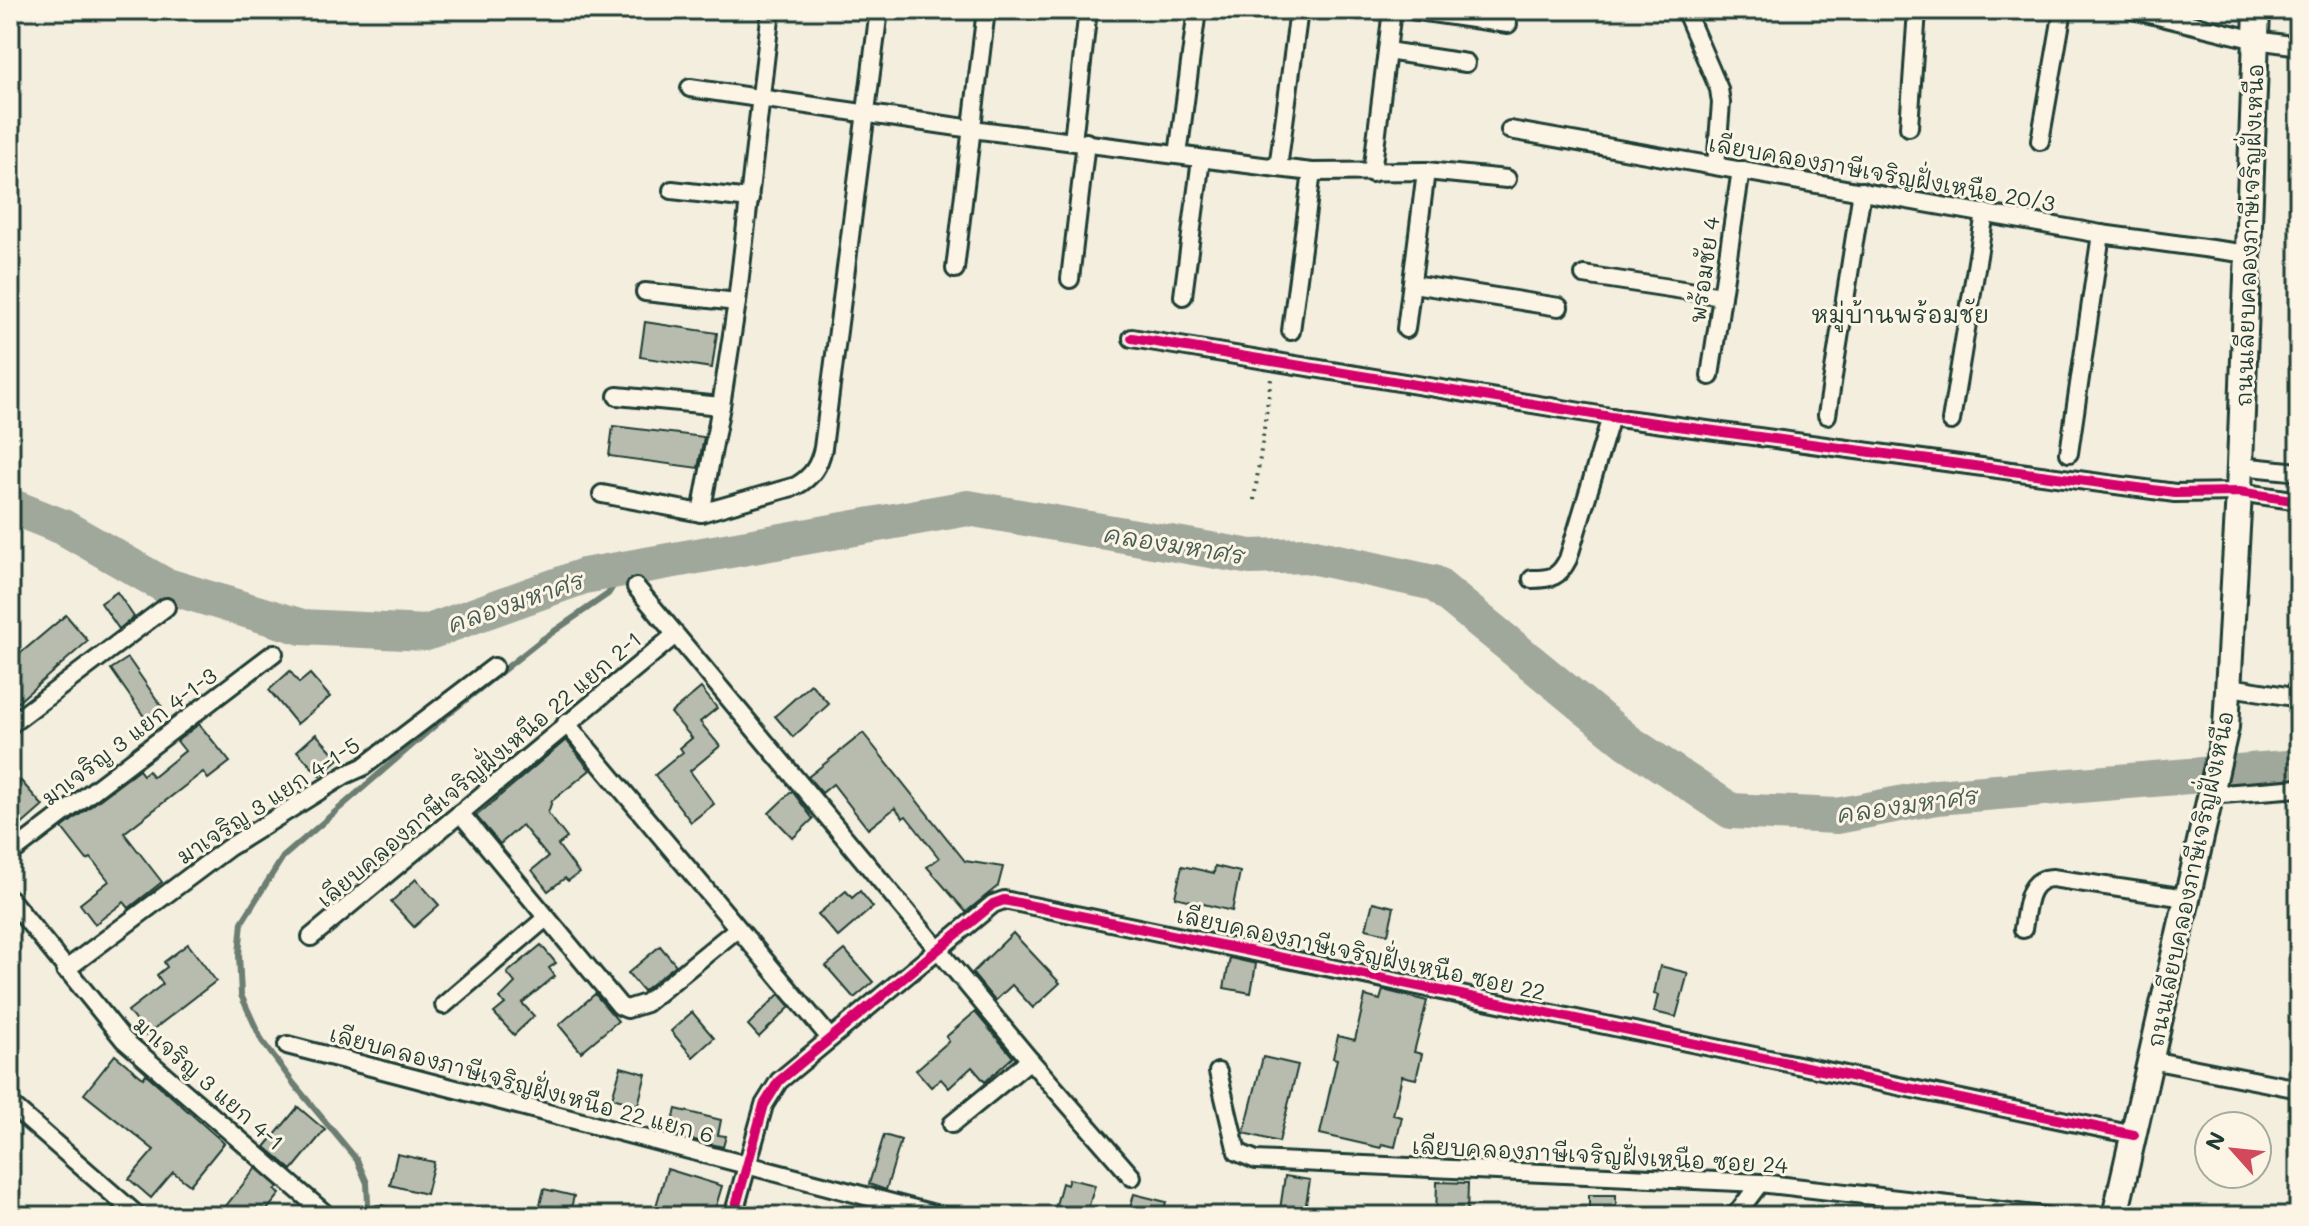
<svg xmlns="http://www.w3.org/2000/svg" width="2309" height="1226" font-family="Mali,'Playpen Sans Thai',sans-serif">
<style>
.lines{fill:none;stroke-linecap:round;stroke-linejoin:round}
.stream{stroke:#6c7d72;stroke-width:6}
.river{stroke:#a0a89b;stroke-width:36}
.building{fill:#b8bcae;stroke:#1f3d34;stroke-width:2}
.minor-casing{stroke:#1f3d34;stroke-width:22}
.secondary-casing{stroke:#1f3d34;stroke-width:30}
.path{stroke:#1f3d34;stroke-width:4;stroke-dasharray:2 6;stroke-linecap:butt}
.minor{stroke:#fcf5e5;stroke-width:16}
.secondary{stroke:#fcf5e5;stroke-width:24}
.cycleway-casing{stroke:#fcf5e5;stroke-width:15}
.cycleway{stroke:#d6006c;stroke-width:10}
.labels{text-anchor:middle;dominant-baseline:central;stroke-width:6;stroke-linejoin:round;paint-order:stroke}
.street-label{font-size:22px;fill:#1f3d34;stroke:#fcf5e5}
.neighbourhood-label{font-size:24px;fill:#1f3d34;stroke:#fcf5e5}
.water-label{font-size:24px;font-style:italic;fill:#465d53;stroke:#fcf5e5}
</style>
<rect width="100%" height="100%" fill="#f3eede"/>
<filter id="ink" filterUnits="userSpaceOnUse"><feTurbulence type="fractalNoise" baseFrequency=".0125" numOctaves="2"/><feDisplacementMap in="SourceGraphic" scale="16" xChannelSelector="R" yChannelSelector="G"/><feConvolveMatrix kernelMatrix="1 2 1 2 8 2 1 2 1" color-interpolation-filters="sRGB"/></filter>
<g filter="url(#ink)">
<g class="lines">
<path class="stream" d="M361,1216L368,1203L367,1183L357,1160L294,1084L262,1041L241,995L239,955L242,922L283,857L446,716L540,641L608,594L625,568"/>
<path class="river" d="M10,506L63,527L164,585L302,627L426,633L584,576L968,508L1251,557L1306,555L1434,583L1628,742L1731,811L1837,816L1936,797L2299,767"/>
</g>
<g class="building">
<path d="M645,322L717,333L712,368L640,357Z"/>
<path d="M613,426L704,437L698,468L609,456Z"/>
<path d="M117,592L134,617L119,629L101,603Z"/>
<path d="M66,615L88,641L10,709V668L19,661L16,657Z"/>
<path d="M128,658L162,707L145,718L111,669Z"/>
<path d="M290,671L299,683L310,674L330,697L297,724L269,690Z"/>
<path d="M811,684L829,704L793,737L775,716Z"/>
<path d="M701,688L717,708L700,722L720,746L690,771L714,804L691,822L655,775L683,752L680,748L692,738L671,713Z"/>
<path d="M199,724L230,762L208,779L203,772L124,833L162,882L129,908L124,902L95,924L80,904L109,881L91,858L87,860L62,828L139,770L143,775L148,771L153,777L185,751L177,741Z"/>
<path d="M863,733L965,861L1003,867L998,886L966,912L927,867L939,858L906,816L903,818L895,808L868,829L833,784L822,793L808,777Z"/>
<path d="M316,734L339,759L320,776L297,751Z"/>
<path d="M566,740L590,770L552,801L548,813L567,838L558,845L579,873L568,881L565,878L548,891L532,870L548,857L522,825L500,844L476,816Z"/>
<path d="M21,781L43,806L10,835V791Z"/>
<path d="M792,791L813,819L793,838L769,813Z"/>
<path d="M1182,866L1214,873L1215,866L1240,872L1232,911L1175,897Z"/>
<path d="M416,879L439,905L414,927L391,902Z"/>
<path d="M846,891L852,898L860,891L873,907L838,937L818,914Z"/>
<path d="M1373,902L1394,907L1388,934L1366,929Z"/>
<path d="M1013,933L1060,983L1033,1008L1012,985L995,1001L972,973Z"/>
<path d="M188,944L216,981L146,1035L128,1011L163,984L157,975L167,967L164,962Z"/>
<path d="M541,945L556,963L549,968L555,976L522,1003L534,1016L514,1035L494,1013L505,1004L500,998L515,983L507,973Z"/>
<path d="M660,946L676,965L643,991L628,973Z"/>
<path d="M845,950L873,982L854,998L826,966Z"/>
<path d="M1230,958L1256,964L1251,993L1224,988Z"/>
<path d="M1660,966L1688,973L1676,1017L1654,1012L1658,995L1654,994Z"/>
<path d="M1383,990L1427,1001L1414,1052L1422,1054L1416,1079L1402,1076L1393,1115L1402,1117L1395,1147L1382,1144L1381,1148L1320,1134L1337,1059L1333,1058L1338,1036L1355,1040L1365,996L1380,1000Z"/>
<path d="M595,994L618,1021L581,1052L559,1025Z"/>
<path d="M779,994L790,1007L759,1037L748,1025Z"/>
<path d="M692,1012L714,1038L693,1057L671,1031Z"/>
<path d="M975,1012L1013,1057L985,1082L972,1067L949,1088L941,1079L931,1087L916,1070L949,1041L946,1037Z"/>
<path d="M115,1055L143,1078L146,1074L224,1143L190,1185L173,1172L151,1198L129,1179L154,1150L84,1094Z"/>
<path d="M1263,1057L1298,1065L1279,1142L1244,1133Z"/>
<path d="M621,1067L646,1074L638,1105L612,1098Z"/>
<path d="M298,1107L325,1130L292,1170L265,1147Z"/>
<path d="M676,1109L721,1120L718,1135L726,1136L723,1147L670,1134Z"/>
<path d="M884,1135L901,1140L886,1190L869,1184Z"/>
<path d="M397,1154L434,1162L426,1194L390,1185Z"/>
<path d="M256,1168L278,1187L275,1190L280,1194L262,1216H218Z"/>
<path d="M667,1169L722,1186L713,1216H664L654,1213Z"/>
<path d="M1285,1176L1310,1180L1304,1216H1279Z"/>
<path d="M1069,1179L1095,1185L1086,1216H1053L1062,1183L1067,1185Z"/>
<path d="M1437,1182L1468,1183L1467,1216H1436Z"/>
<path d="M544,1189L574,1196L569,1216H537Z"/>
<path d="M1134,1194L1166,1202L1162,1216H1128Z"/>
<rect x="1589" y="1195" width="27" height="21"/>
</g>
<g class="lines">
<g class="minor-casing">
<g id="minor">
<path d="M1411,10L1508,24"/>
<path d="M1685,10L1719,89L1721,103L1716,166"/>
<path d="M2133,10L2256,40L2299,46"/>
<path d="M1387,51L1466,63"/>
<path d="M690,88L972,129L1278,168L1312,172L1426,171L1507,179"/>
<path d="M1909,127L1917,10"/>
<path d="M1510,130L2101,234L2248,254"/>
<path d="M1073,141L1088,10"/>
<path d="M2040,141L2063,10"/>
<path d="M1178,155L1197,10"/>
<path d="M1278,168L1299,10"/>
<path d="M1372,173L1392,10"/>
<path d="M672,190L750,199"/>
<path d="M955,269L986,10"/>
<path d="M1584,275L1722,296"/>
<path d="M1070,279L1086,142"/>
<path d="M1413,284L1559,307"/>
<path d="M645,292L737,302"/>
<path d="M1183,296L1201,159"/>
<path d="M1406,329L1426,171"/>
<path d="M1291,331L1312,172"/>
<path d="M1132,338L1611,417L2175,493L2239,492L2299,501"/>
<path d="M1710,376L1741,170"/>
<path d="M617,396L721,406"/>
<path d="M1827,415L1862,191"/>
<path d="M1951,421L1985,213"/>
<path d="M2069,453L2101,234"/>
<path d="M2240,466L2299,472"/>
<path d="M602,494L701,513L796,486C812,477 819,466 823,448L879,10"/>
<path d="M701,513L721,406L737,302L771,10"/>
<path d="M1532,579C1552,579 1559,577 1568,559L1611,417"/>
<path d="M636,587L1030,1060L1132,1177"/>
<path d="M2230,687L2299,698"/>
<path d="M566,723L830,1038"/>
<path d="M10,725L166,607"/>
<path d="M2209,795L2299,788"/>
<path d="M460,813L620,1006L627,1009L646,1003L737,929"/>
<path d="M10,854L274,653"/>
<path d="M10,899L124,1040L328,1216"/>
<path d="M2023,929C2027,908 2026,879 2052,878L2186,898"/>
<path d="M311,937L675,635"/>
<path d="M65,970L228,848L345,775L363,767L494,667"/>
<path d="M444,1005L546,918"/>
<path d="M287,1045L942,1216"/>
<path d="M2151,1060L2299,1089"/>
<path d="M1218,1072L1237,1152L1256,1160L1760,1183L2044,1216"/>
<path d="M10,1104L138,1216"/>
<path d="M952,1124L1030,1060"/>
<path d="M379,1215L382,1216"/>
<path d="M733,1216L764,1105L779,1081L993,904L1004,900L2134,1135"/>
<path d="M1735,1216L1760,1183"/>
</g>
</g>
<g class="secondary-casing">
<path id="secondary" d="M2115,1216L2226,727L2239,492L2257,10"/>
</g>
<path class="path" d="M1254,500L1271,379"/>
<use href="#minor" class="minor"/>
<use href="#secondary" class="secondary"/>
<g class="cycleway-casing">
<g id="cycleway">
<path d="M1132,338L1611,417L2175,493L2239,492L2299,501"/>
<path d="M733,1216L764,1105L779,1081L993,904L1004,900L2134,1135"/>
</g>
</g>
<use href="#cycleway" class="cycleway"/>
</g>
</g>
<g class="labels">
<g class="street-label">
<text transform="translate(1882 173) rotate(10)">เลียบคลองภาษีเจริญฝั่งเหนือ 20/3</text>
<text transform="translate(2249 235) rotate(-88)">ถนนเลียบคลองภาษีเจริญฝั่งเหนือ</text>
<text transform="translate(1704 270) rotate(-82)">พร้อมชัย 4</text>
<text transform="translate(129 736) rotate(-37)">มาเจริญ 3 แยก 4-1-3</text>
<text transform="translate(479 769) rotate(-40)">เลียบคลองภาษีเจริญฝั่งเหนือ 22 แยก 2-1</text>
<text transform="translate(268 800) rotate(-33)">มาเจริญ 3 แยก 4-1-5</text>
<text transform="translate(2190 879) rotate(-78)">ถนนเลียบคลองภาษีเจริญฝั่งเหนือ</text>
<text transform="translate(1361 953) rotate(12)">เลียบคลองภาษีเจริญฝั่งเหนือ ซอย 22</text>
<text transform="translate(209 1083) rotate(41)">มาเจริญ 3 แยก 4-1</text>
<text transform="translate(522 1084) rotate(15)">เลียบคลองภาษีเจริญฝั่งเหนือ 22 แยก 6</text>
<text transform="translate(1600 1155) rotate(3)">เลียบคลองภาษีเจริญฝั่งเหนือ ซอย 24</text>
</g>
<g class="neighbourhood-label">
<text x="1900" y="313">หมู่บ้านพร้อมชัย</text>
</g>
<g class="water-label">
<text transform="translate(1175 544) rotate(9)">คลองมหาศร</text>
<text transform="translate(516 601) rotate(-19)">คลองมหาศร</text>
<text transform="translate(1908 804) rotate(-8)">คลองมหาศร</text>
</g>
</g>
<rect width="2309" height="1226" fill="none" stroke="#fcf5e5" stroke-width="40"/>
<rect x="20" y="20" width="2269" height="1186" fill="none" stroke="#1f3d34" stroke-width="3" filter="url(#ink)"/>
<g transform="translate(2233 1150) rotate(297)"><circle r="38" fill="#fcf5e5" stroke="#a4ab9e" stroke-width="2"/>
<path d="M0-6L14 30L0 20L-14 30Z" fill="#d1495b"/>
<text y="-12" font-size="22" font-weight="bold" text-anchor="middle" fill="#1f3d34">N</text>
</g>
</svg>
